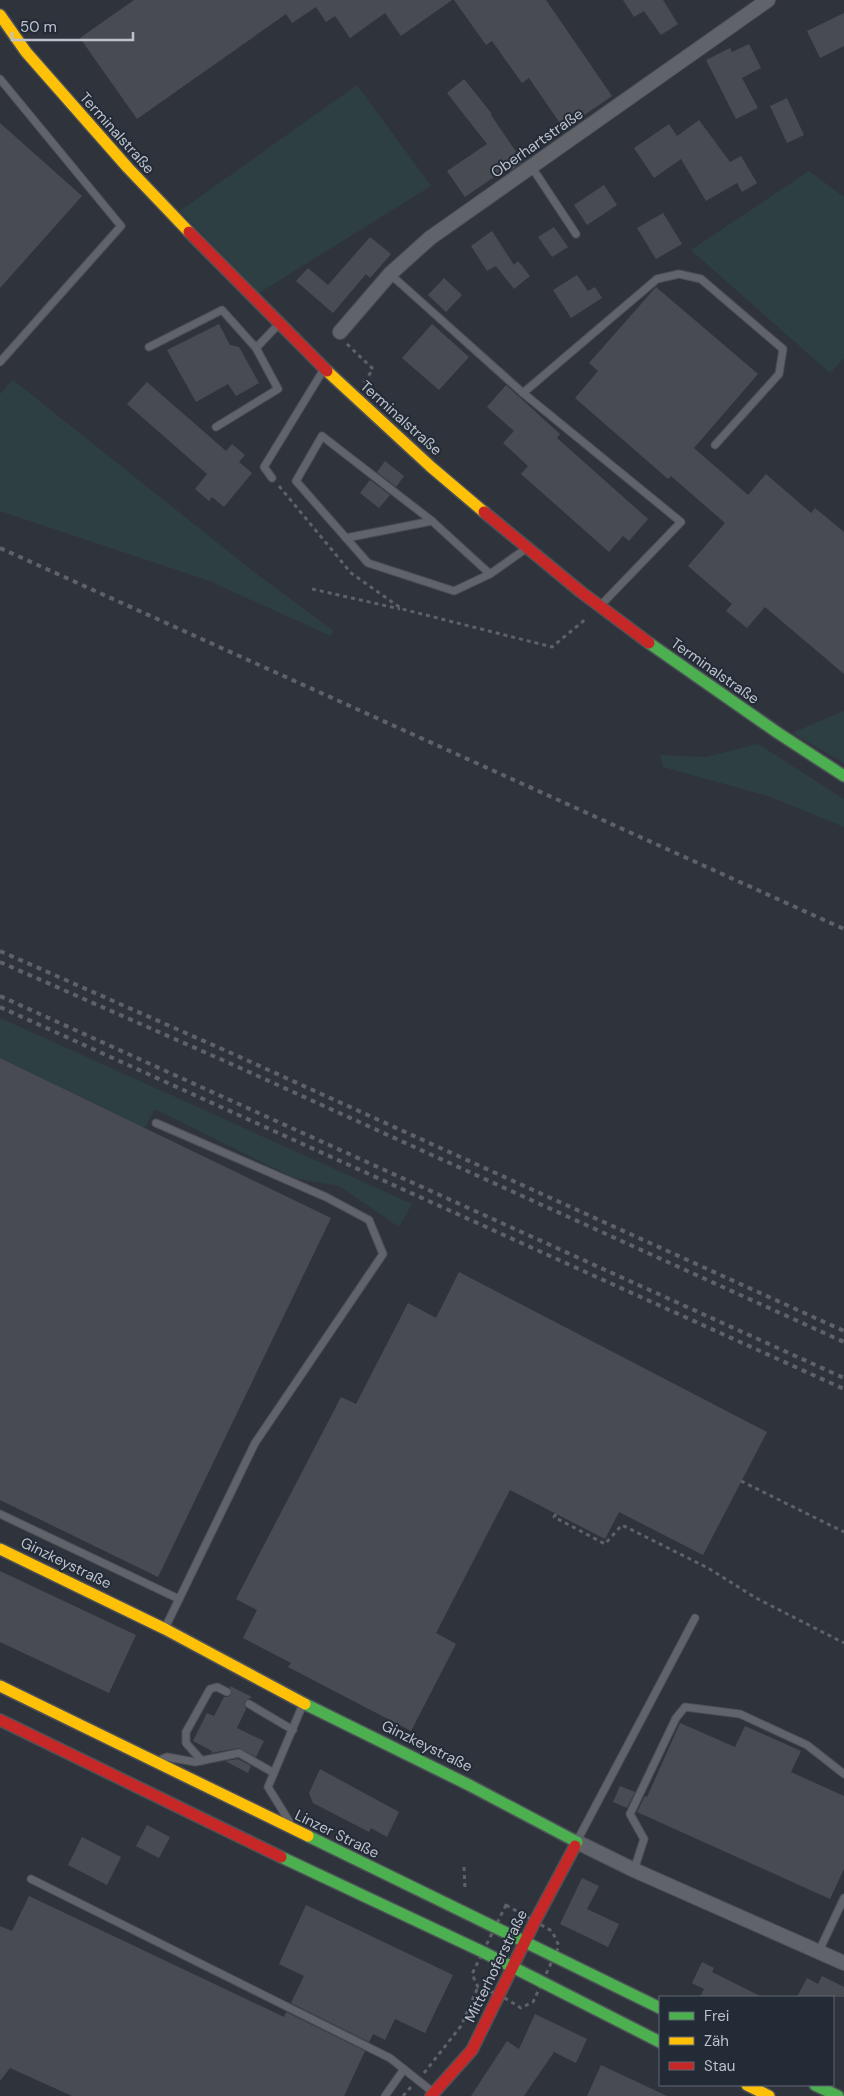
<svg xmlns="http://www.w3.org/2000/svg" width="844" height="2096" font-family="'DM Sans',sans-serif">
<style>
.green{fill:#2d3f42}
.building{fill:#484c52}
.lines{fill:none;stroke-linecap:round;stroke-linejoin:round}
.lane-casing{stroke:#4c4f55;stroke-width:9}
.street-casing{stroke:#4c4f55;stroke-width:16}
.fast-casing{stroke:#4d5158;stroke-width:14}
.slow-casing{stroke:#4d5158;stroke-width:14}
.jam-casing{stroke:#4d5158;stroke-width:14}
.path{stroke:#5e6267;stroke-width:3;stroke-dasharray:4 4;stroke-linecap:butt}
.lane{stroke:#60636a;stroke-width:7}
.street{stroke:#60636a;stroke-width:14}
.fast{stroke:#4caf50;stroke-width:11}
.slow{stroke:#ffc107;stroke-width:11}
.jam{stroke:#c62828;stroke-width:11}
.rail{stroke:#5e6168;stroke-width:4;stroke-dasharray:5 5;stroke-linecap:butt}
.labels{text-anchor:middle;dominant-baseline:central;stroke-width:4;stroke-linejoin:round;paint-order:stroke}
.street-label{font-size:15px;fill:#bcc1cb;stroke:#232b37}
</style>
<rect width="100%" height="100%" fill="#2f343c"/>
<g class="green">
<path d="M357,85L431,186L259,293L180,211Z"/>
<path d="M809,171L844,197V358L830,373L691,250Z"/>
<path d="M13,380L258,575L334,631L331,636L207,580L0,511V394Z"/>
<path d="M844,711V763L792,733Z"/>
<path d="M758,744L844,799V827L768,796L663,767L660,755L706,757Z"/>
<path d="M0,1018L412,1204L399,1227L339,1186L294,1178L155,1109L145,1128L0,1058Z"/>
</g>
<g class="building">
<path d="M134,0H452L401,36L385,13L350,38L335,16L326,22L316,7L292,23L286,14L137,119L80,38Z"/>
<path d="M454,0H546L612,96L564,129L529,78L522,83L492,41L486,45Z"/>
<path d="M623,0H663L678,24L661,35L644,11L634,17Z"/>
<path d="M844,13V46L820,58L807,31Z"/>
<path d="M749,44L761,68L742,78L758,108L736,119L706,60L730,48L732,52Z"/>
<path d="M464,79L492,114L491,115L523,162L510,171L507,168L465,197L447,171L487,144L447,93Z"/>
<path d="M787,98L804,135L787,143L770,106Z"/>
<path d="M699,120L730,162L741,156L757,183L742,192L737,183L706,201L681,159L654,178L634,148L669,124L677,136Z"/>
<path d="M0,123L82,196L0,288Z"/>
<path d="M604,185L617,205L587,225L574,205Z"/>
<path d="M663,213L682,244L656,259L637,228Z"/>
<path d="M554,227L568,247L552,257L538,237Z"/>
<path d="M492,231L514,265L518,261L530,276L514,289L496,266L487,271L471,246Z"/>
<path d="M370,237L391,254L370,278L366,274L333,313L296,281L308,268L328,285Z"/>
<path d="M577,275L588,291L595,287L602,298L571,318L553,290Z"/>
<path d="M444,278L462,295L446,312L428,295Z"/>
<path d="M656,287L758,374L694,448L748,495L766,474L811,513L815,508L844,532V674L765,607L747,628L726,611L732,604L688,566L725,523L671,476L668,479L575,398L598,371L589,363Z"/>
<path d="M219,324L230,345L239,347L259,383L236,396L228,384L196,402L167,350Z"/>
<path d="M432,324L469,357L439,390L402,358Z"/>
<path d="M147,382L226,451L232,444L245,455L239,462L252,473L224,507L212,497L209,501L195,489L207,474L127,404Z"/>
<path d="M506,385L560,434L557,438L648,519L629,541L623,536L609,552L521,474L528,466L503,443L514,431L487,407Z"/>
<path d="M385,461L404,476L396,487L377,472Z"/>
<path d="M370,480L390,495L379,508L360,493Z"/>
<path d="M0,1058L331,1218L158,1577L0,1500Z"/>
<path d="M459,1272L767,1432L703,1555L619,1512L605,1539L510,1490L436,1633L456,1644L411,1731L288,1667L291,1663L243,1638L257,1610L236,1599L341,1397L356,1404L408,1303L436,1318Z"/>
<path d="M0,1571L136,1635L109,1693L0,1642Z"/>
<path d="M230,1686L252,1697L244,1702L246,1709L237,1728L264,1741L256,1757L239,1748L211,1753L212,1751L193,1741L207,1713L214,1716L224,1697H228L231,1695Z"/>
<path d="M680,1723L735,1747L745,1726L801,1751L791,1772L844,1796V1869L830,1899L637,1812L645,1796L647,1797Z"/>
<path d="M238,1759L251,1766L248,1773L225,1761Z"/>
<path d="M320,1769L399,1812L387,1837L371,1828L369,1832L313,1803L309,1793Z"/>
<path d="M620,1786L635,1792L627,1808L613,1802Z"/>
<path d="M147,1825L170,1837L159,1858L136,1846Z"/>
<path d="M82,1837L121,1857L107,1885L68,1865Z"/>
<path d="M582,1878L599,1886L587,1909L619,1924L608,1947L560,1924Z"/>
<path d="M29,1896L284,2017L286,2012L365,2051L344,2096H72L10,2068L0,2081V1926L12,1931Z"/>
<path d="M306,1905L453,1975L425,2033L395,2019L385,2040L373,2034L369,2042L291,2003L304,1976L279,1964Z"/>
<path d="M702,1962L714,1968L712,1972L762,1997H700L704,1989L692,1983Z"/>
<path d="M822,1976L844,1987V1997H797L807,1978L818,1984Z"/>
<path d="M535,2014L587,2039L576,2063L554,2052L524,2096H471L507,2041L519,2049Z"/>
<path d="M601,2065L667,2096H587Z"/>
</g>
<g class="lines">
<g class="lane-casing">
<g id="lane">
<path d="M0,79L121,226L0,362"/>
<path d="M531,166L576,234"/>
<path d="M390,274L523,393L681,522L600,606"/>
<path d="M149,347L222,310L256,348L278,325"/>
<path d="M523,393L657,279L679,274L701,279L783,349L779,374L715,445"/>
<path d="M216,427L278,389L256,348"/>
<path d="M272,478L264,467L324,369"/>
<path d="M346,538L432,521"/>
<path d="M490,574L432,521L322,436L296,481L368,563L454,591L490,574L527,548"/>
<path d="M156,1123L326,1197L369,1220L383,1254L255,1443L165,1628"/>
<path d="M0,1514L179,1599"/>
<path d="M249,1704L293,1730"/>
<path d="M162,1759L167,1757L195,1762L239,1753L274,1773"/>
<path d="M202,1761L186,1743V1732L210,1689L217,1687L227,1692"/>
<path d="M289,1821L268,1787L303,1704"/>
<path d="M577,1841L695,1618"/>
<path d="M634,1870L644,1839L630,1814L676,1718L685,1707L740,1714L807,1745L844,1774"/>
<path d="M31,1879L390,2058L434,2093"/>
<path d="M819,1951L844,1898"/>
<path d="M385,2096L404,2069"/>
</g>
</g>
<g class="street-casing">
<g id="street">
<path d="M340,332L390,274L430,238L768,0"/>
<path d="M577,1842L634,1870L844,1963"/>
</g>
</g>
<g class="fast-casing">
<g id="fast">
<path d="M649,643L778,733L844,776"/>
<path d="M305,1704L469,1785L577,1842L575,1846"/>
<path d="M308,1836L660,2008"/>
<path d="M281,1857L483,1952L660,2042"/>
<path d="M815,2085L838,2096"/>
</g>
</g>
<g class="slow-casing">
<g id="slow">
<path d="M0,15L26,52L128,168L189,232"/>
<path d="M327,371L431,467L484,512"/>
<path d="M0,1549L165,1629L305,1704"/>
<path d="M0,1686L308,1836"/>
<path d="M747,2085L769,2096"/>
</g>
</g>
<g class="jam-casing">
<g id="jam">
<path d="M189,232L327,371"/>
<path d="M484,512L581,592L649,643"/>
<path d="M0,1720L281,1857"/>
<path d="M431,2096L472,2050L535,1921L575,1846"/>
</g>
</g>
<g class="path">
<path d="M347,344L373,369L363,384"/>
<path d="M279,486L351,573L402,609L552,647L587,618"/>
<path d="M312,589L400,609"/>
<path d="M741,1481L844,1532"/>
<path d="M556,1514L554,1517L605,1544L622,1525L708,1568L756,1598L844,1643"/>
<path d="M464,1867L465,1890"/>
<path d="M506,1905L552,1931L559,1946L533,2002L521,2008L500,1995L478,1987L472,1974Z"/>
<path d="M424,2073L461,2026L478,1987"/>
<path d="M403,2096L411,2087"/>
</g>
<use href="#lane" class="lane"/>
<use href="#street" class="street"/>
<use href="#fast" class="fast"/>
<use href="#slow" class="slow"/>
<use href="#jam" class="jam"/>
<g class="rail">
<path d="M0,548L844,929"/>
<path d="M0,951L231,1053L844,1331"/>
<path d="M0,962L227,1062L844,1342"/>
<path d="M0,996L844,1378"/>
<path d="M0,1007L844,1389"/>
</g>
</g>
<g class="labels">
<g class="street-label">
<text transform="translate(117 133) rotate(48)">Terminalstraße</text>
<text transform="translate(537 143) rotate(-35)">Oberhartstraße</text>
<text transform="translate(401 418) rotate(42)">Terminalstraße</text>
<text transform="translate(715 671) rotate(35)">Terminalstraße</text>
<text transform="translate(66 1563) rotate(26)">Ginzkeystraße</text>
<text transform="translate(427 1746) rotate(26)">Ginzkeystraße</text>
<text transform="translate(337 1834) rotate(26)">Linzer Straße</text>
<text transform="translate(496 1966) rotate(-64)">Mitterhoferstraße</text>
</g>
</g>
<rect x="659" y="1996" width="175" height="90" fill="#232b37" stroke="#606772"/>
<rect x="669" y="2012" width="25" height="8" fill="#4caf50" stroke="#606772"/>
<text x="704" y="2021" font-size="15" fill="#bcc1cb">Frei</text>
<rect x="669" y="2037" width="25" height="8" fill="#ffc107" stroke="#606772"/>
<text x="704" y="2046" font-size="15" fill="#bcc1cb">Zäh</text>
<rect x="669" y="2062" width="25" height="8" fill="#c62828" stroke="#606772"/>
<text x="704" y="2071" font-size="15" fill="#bcc1cb">Stau</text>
<path d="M12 32v8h121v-8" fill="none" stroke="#bcc1cb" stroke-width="2.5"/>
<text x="20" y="32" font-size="15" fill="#bcc1cb" stroke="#232b37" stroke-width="4" paint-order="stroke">50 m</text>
</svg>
